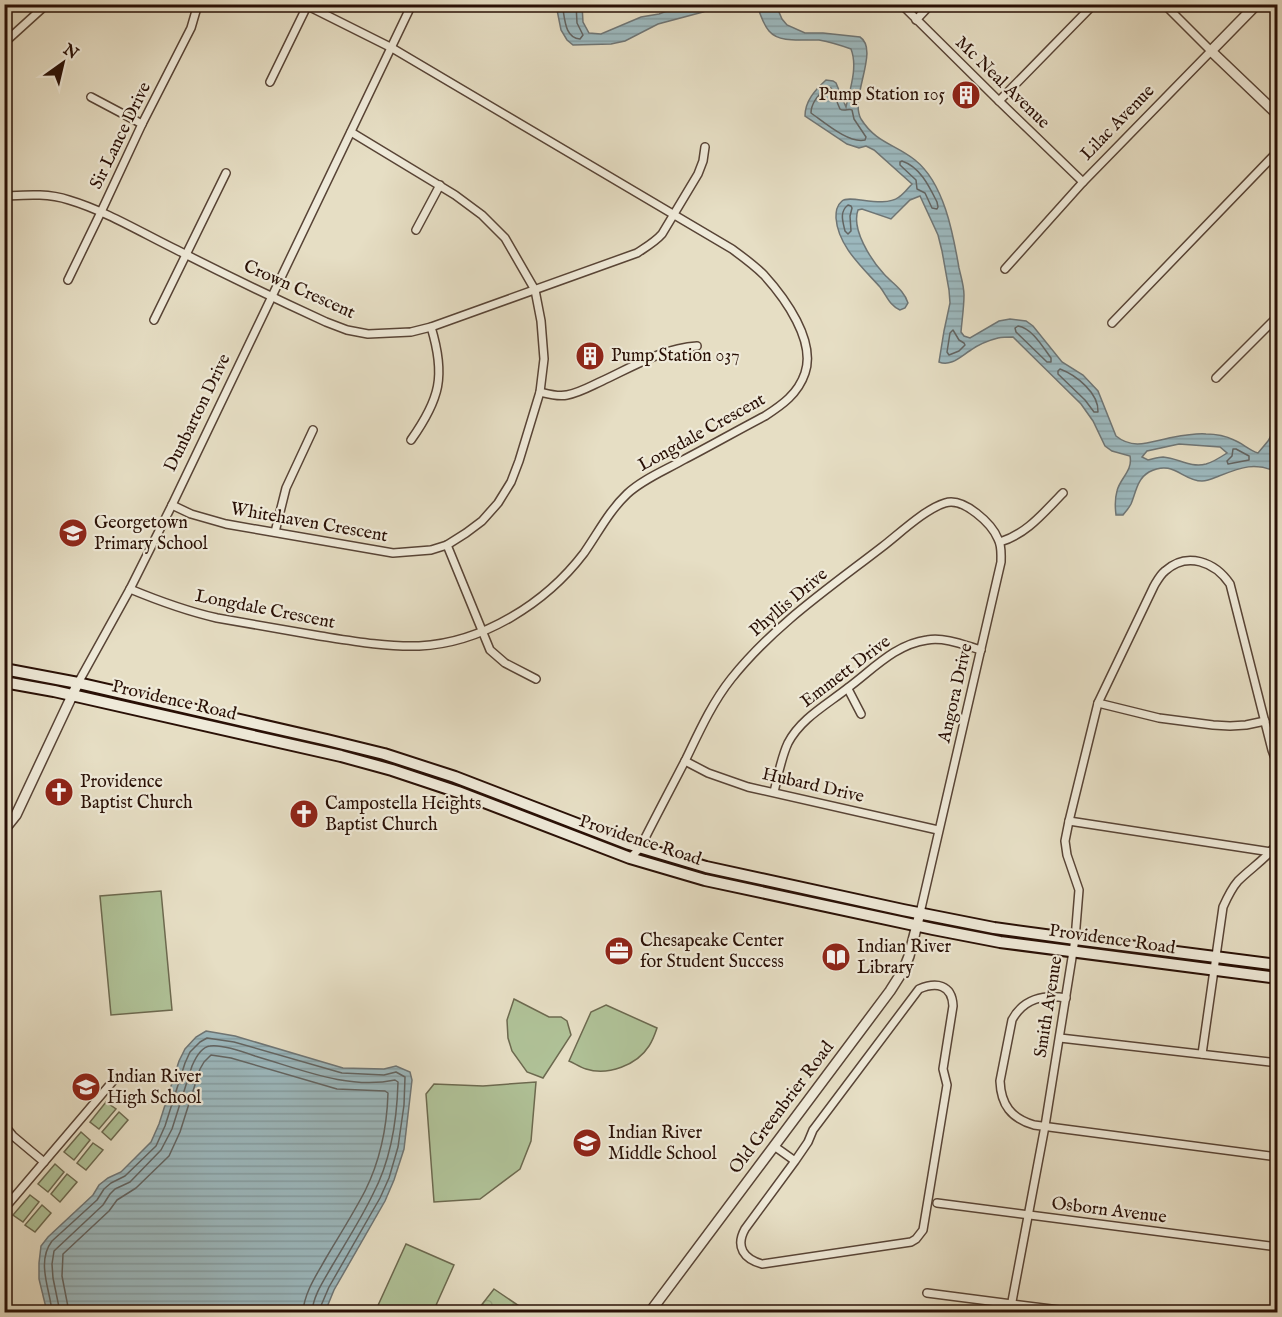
<svg xmlns="http://www.w3.org/2000/svg" width="1282" height="1317" font-family="'IM FELL English',serif">
<style>
.park{fill:url(#park-crowns);stroke:#6c694f;stroke-width:1.5}
.pitch{fill:#b0c298;stroke:#6c694f;stroke-width:1.5}
.water{fill:url(#water-rules);stroke:#6e7575;stroke-width:1.5;fill-rule:evenodd}
.lines{fill:none;stroke-linecap:round;stroke-linejoin:round}
.shore{stroke:#626462;stroke-width:1.5}
.minor-casing{stroke:#584436;stroke-width:10}
.tertiary-casing{stroke:#584436;stroke-width:12}
.secondary-casing{stroke:#291006;stroke-width:14}
.minor{stroke:#efead9;stroke-width:7}
.tertiary{stroke:#efead9;stroke-width:9}
.secondary{stroke:#efead9;stroke-width:10}
.labels{text-anchor:middle;dominant-baseline:central;stroke-width:4.5;stroke-linejoin:round;paint-order:stroke}
.street-label{font-size:18px;fill:#291006;stroke:#efead9}
.poi-label{font-size:18px;fill:#291006;stroke:#efead9;text-anchor:start}
</style>
<defs>
<pattern id="park-crowns" width="20" height="18" patternUnits="userSpaceOnUse" patternTransform="scale(1.5)"><rect width="20" height="18" fill="#b0c298"/><path d="M2 6a3 3 0 1 1 6 0M12 15a3 3 0 1 1 6 0" fill="none" stroke="#97a682"/></pattern>
<pattern id="water-rules" width="6" height="5" patternUnits="userSpaceOnUse" patternTransform="scale(1.5)"><rect width="6" height="5" fill="#9cb9bf"/><path d="M0 2.5h6" fill="none" stroke="#869ea3"/></pattern>
</defs>
<rect width="100%" height="100%" fill="#e6dec4"/>
<filter id="stains"><feTurbulence type="fractalNoise" baseFrequency=".00333" numOctaves="4"/><feColorMatrix values="0 0 0 0 .2 0 0 0 0 .09 0 0 0 0 .02 0 0 0 .5 -.17"/></filter>
<radialGradient id="worn" r=".72"><stop offset=".6" stop-color="#630" stop-opacity="0"/><stop offset="1" stop-color="#630" stop-opacity=".3"/></radialGradient>
<path class="park" d="M494,1289L528,1312H476Z"/>
<g class="pitch">
<path d="M161,891L172,1010L111,1015L100,896Z"/>
<path d="M514,999L549,1017H561L567,1021L571,1035L543,1078L527,1072L512,1051L508,1038L507,1020Z"/>
<path d="M606,1005L657,1028C655,1034 653,1040 649,1046C637,1065 608,1076 586,1069C580,1067 574,1063 569,1061L591,1012Z"/>
<path d="M536,1082L531,1141L520,1169L480,1199L434,1202L426,1094L434,1084L483,1086Z"/>
<path d="M106,1102L116,1109L99,1129L90,1122Z"/>
<path d="M119,1112L128,1120L111,1140L102,1132Z"/>
<path d="M81,1132L90,1140L74,1160L64,1152Z"/>
<path d="M93,1143L103,1150L86,1170L77,1163Z"/>
<path d="M55,1164L64,1172L48,1192L38,1184Z"/>
<path d="M67,1174L77,1182L60,1202L51,1194Z"/>
<path d="M30,1195L39,1202L23,1222L13,1215Z"/>
<path d="M42,1205L51,1213L35,1232L25,1225Z"/>
<path d="M406,1244L454,1265L433,1312H375Z"/>
</g>
<g class="water">
<path d="M556,5H582L583,22L589,33L601,34L641,17L659,14L683,5H720L703,12L658,24L625,41L611,44L573,45L567,40L561,30Z"/>
<path d="M757,5H776L782,19L787,25L805,33H823L860,37C880,50 849,98 861,119C876,143 895,144 915,160C944,183 953,233 959,268C961,277 964,286 964,295C964,307 962,320 961,332L964,336L970,338L999,321L1010,319L1026,321L1033,326L1062,362L1083,375L1098,391L1116,436C1133,450 1150,442 1169,438C1180,436 1195,433 1206,434C1215,434 1226,436 1234,440C1242,443 1249,450 1258,453L1268,441L1277,425V472C1255,462 1242,467 1219,476C1214,478 1208,481 1202,481C1182,481 1174,459 1149,472C1137,479 1136,492 1131,504C1129,508 1126,511 1123,515H1116C1115,507 1115,498 1117,491C1120,478 1133,471 1130,456L1112,451L1105,446L1093,421L1081,404L1013,337C1009,337 1003,337 998,338C990,340 978,345 971,350C961,356 951,367 939,362L944,331L950,303L949,290L942,251L938,235L920,196L910,200L891,219L862,209L858,210C851,229 871,260 884,274C893,284 904,290 908,303L905,308L900,310C889,305 887,296 880,287C862,267 838,246 836,218C836,212 836,206 842,201C850,194 883,209 899,197C904,194 908,188 912,184L874,150L866,146L859,148L847,144L805,116C805,101 815,90 826,80L833,81L836,83L846,107C850,89 858,67 851,49C840,45 830,42 819,40C804,39 780,44 769,31C763,24 760,14 757,5ZM1179,444L1220,447L1227,453C1221,457 1213,462 1206,464C1190,468 1178,458 1163,457C1158,457 1153,459 1148,460L1142,457L1147,451Z"/>
<path d="M206,1031L235,1036L343,1068L384,1069L396,1066L410,1072L412,1080L404,1149L394,1180L385,1201L334,1290L325,1312H47L39,1279V1263L41,1246L48,1237L93,1195L99,1185L108,1178L121,1172L151,1142L159,1124L179,1061L185,1049L196,1037Z"/>
</g>
<g class="lines">
<g class="shore">
<path d="M562,4C565,17 564,38 580,39L583,35L577,23L576,4"/>
<path d="M827,87L831,88L840,109C844,112 849,108 852,110L854,119L866,137L865,140C849,144 824,122 811,113C811,103 820,93 827,87Z"/>
<path d="M902,161C920,167 929,186 937,202L938,207L937,209L932,208L925,193L917,189L916,180L900,165V162Z"/>
<path d="M848,205L851,206L852,208L850,216L851,231L848,234L845,231C843,222 839,212 848,205Z"/>
<path d="M1018,326C1032,328 1043,347 1051,358V362H1047L1016,332L1015,328Z"/>
<path d="M953,330L959,340L964,343L965,345L959,351L949,355L947,352L950,333Z"/>
<path d="M1060,369C1076,375 1099,393 1098,412H1094L1085,400L1058,374V371Z"/>
<path d="M1233,449H1236L1249,456V460L1228,464L1227,461L1232,456Z"/>
<path d="M52,1312C50,1289 36,1262 52,1241L97,1200L104,1189L111,1183L125,1176L156,1146L165,1126L185,1063L190,1052L200,1042L207,1038L234,1042L342,1073L384,1075L396,1072L405,1077L404,1105L398,1147L389,1178L380,1198L329,1287L320,1308V1312"/>
<path d="M60,1312L53,1278L52,1264L54,1251L103,1205L110,1194L115,1189L130,1182L161,1150L172,1129L192,1066C195,1059 201,1047 210,1046C222,1044 244,1052 255,1056C300,1069 348,1090 395,1080L398,1082C397,1120 391,1160 373,1194C361,1219 346,1242 332,1266C324,1280 313,1296 312,1312"/>
<path d="M69,1312L62,1276L63,1254L109,1211L117,1200L136,1188L169,1156L180,1132L200,1069L204,1062L211,1055L231,1058L337,1089L385,1091L388,1093C387,1126 380,1161 365,1191C353,1214 339,1236 326,1258C317,1274 304,1293 303,1312"/>
</g>
<g class="minor-casing">
<g id="minor">
<path d="M901,4L999,101L1083,182"/>
<path d="M916,20L931,4"/>
<path d="M4,43L47,4"/>
<path d="M270,82L308,4"/>
<path d="M91,97L142,124"/>
<path d="M999,101L1094,4"/>
<path d="M4,196C26,195 47,193 69,200C106,211 142,233 177,250C226,275 276,299 326,322L347,330L368,334L411,332L431,327L637,253C646,247 655,242 662,234L698,174L703,161L705,147"/>
<path d="M416,230L440,185"/>
<path d="M1005,269L1083,182L1211,51L1164,4"/>
<path d="M68,280L101,212L142,124L191,28L198,4"/>
<path d="M154,320L226,173"/>
<path d="M1112,323L1278,151"/>
<path d="M1216,378L1278,316"/>
<path d="M540,392C548,394 558,397 567,395C579,393 591,386 602,381C632,367 663,348 697,346"/>
<path d="M411,440C440,399 446,376 431,327"/>
<path d="M172,505L191,514L226,524L393,553L431,550L447,545L466,533L482,521L498,503L511,482L519,461L540,392L544,359L541,321L535,290L505,238L482,215L455,195L351,132"/>
<path d="M275,532L286,488L313,430"/>
<path d="M1000,542C1027,534 1044,512 1063,493"/>
<path d="M447,545L490,650L505,663L536,679"/>
<path d="M130,589C159,601 186,611 217,618C251,624 285,630 320,636C352,641 386,647 419,646C483,643 546,603 584,553C598,533 609,511 627,494C643,479 666,470 685,459C712,445 738,430 765,416C782,405 798,394 805,373C816,341 785,298 764,275C754,265 743,257 732,249L392,48L304,4"/>
<path d="M78,683L130,589L172,505L412,4"/>
<path d="M848,689L861,714"/>
<path d="M1098,703L1159,718L1213,725L1230,726L1246,725L1265,721"/>
<path d="M685,761L708,773L748,787L938,830"/>
<path d="M774,792C778,776 781,758 788,743C801,718 828,704 849,687C873,669 896,644 927,640C945,637 964,645 981,650"/>
<path d="M1069,821L1271,852"/>
<path d="M630,858L640,848C655,818 671,788 686,759C699,732 712,703 731,679C773,626 829,588 882,547C899,534 925,509 945,503C964,497 992,524 998,539C1002,546 1001,554 1001,562L920,913"/>
<path d="M1066,998C1044,994 1023,999 1012,1020L1000,1081C1001,1105 1011,1118 1034,1125L1278,1157"/>
<path d="M1060,1038L1278,1063"/>
<path d="M1202,1054L1223,907C1227,898 1231,889 1238,881C1251,868 1267,858 1278,843"/>
<path d="M4,1125L13,1136L44,1162"/>
<path d="M774,1146L795,1161L808,1142L813,1130L919,989C936,982 952,984 953,1006L943,1069L947,1085L923,1230L916,1239L911,1242L762,1264C744,1259 735,1247 745,1229L795,1161"/>
<path d="M937,1203L1278,1247"/>
<path d="M4,1209L113,1081"/>
<path d="M927,1293L1075,1312"/>
<path d="M1010,1312L1045,1126L1075,939L1079,890L1067,855L1065,841L1069,821L1098,703L1154,586C1157,581 1160,575 1165,571C1187,551 1215,562 1230,584L1272,750L1278,766"/>
</g>
</g>
<g class="tertiary-casing">
<g id="tertiary">
<path d="M1257,4L1211,51L1278,115"/>
<path d="M4,830L16,815L78,683"/>
<path d="M650,1312L890,991L904,969L909,956L920,913"/>
</g>
</g>
<g class="secondary-casing">
<g id="secondary">
<path d="M4,669L78,683L327,740L384,754L455,777L629,844L706,867L903,910L994,928L1075,939L1278,965"/>
<path d="M4,682L54,691L341,756L392,770L458,792L630,858L705,880L933,929L1000,942L1278,978"/>
</g>
</g>
<use href="#minor" class="minor"/>
<use href="#tertiary" class="tertiary"/>
<use href="#secondary" class="secondary"/>
</g>
<defs>
<g id="building-disc" transform="scale(1.5)"><circle r="9.5" fill="#8f2418" stroke="#efead9"/><path d="M-4-6H4V6H1V3H-1V6H-4ZM-2.5-4.3h1.7v1.8h-1.7ZM.8-4.3h1.7v1.8H.8ZM-2.5-1h1.7V.8h-1.7ZM.8-1h1.7V.8H.8Z" fill="#fff"/></g>
<g id="school-disc" transform="scale(1.5)"><circle r="9.5" fill="#8f2418" stroke="#efead9"/><path d="M0-5L7-2L0 1L-7-2ZM-4 1L0 2.5L4 1V4Q0 6-4 4Z" fill="#fff"/></g>
<g id="church-disc" transform="scale(1.5)"><circle r="9.5" fill="#8f2418" stroke="#efead9"/><path d="M-1.2-6h2.4v3.5h3.3v2.4h-3.3V6h-2.4V-.1h-3.3v-2.4h3.3Z" fill="#fff"/></g>
<g id="office-disc" transform="scale(1.5)"><circle r="9.5" fill="#8f2418" stroke="#efead9"/><path d="M-6-3h4V-5.5h4V-3h4V5H-6ZM-1-4.5V-3h2v-1.5ZM-6 0V1H6V0Z" fill="#fff"/></g>
<g id="library-disc" transform="scale(1.5)"><circle r="9.5" fill="#8f2418" stroke="#efead9"/><path d="M-6-4Q-3-5.5-.7-3.5V5Q-3 3-6 4ZM6-4Q3-5.5 .7-3.5V5Q3 3 6 4Z" fill="#fff"/></g>
</defs>
<g fill-rule="evenodd">
<use href="#building-disc" x="966" y="95"/>
<use href="#building-disc" x="590" y="356"/>
<use href="#school-disc" x="73" y="533"/>
<use href="#church-disc" x="59" y="792"/>
<use href="#church-disc" x="304" y="814"/>
<use href="#office-disc" x="619" y="951"/>
<use href="#library-disc" x="836" y="957"/>
<use href="#school-disc" x="86" y="1087"/>
<use href="#school-disc" x="587" y="1143"/>
</g>
<g class="labels">
<g class="street-label">
<text transform="translate(1002 83) rotate(44)">Mc Neal Avenue</text>
<text transform="translate(1118 123) rotate(-46)">Lilac Avenue</text>
<text transform="translate(121 136) rotate(-64)">Sir Lance Drive</text>
<text transform="translate(299 290) rotate(24)">Crown Crescent</text>
<text transform="translate(198 413) rotate(-64)">Dunbarton Drive</text>
<text transform="translate(702 433) rotate(-29)">Longdale Crescent</text>
<text transform="translate(309 523) rotate(10)">Whitehaven Crescent</text>
<text transform="translate(789 603) rotate(-40)">Phyllis Drive</text>
<text transform="translate(265 610) rotate(11)">Longdale Crescent</text>
<text transform="translate(846 672) rotate(-37)">Emmett Drive</text>
<text transform="translate(956 693) rotate(-77)">Angora Drive</text>
<text transform="translate(174 701) rotate(13)">Providence Road</text>
<text transform="translate(813 786) rotate(13)">Hubard Drive</text>
<text transform="translate(640 841) rotate(18)">Providence Road</text>
<text transform="translate(1112 940) rotate(8)">Providence Road</text>
<text transform="translate(1049 1007) rotate(-81)">Smith Avenue</text>
<text transform="translate(782 1108) rotate(-53)">Old Greenbrier Road</text>
<text transform="translate(1109 1211) rotate(7)">Osborn Avenue</text>
</g>
<g class="poi-label">
<text x="945" y="95" text-anchor="end">Pump Station 105</text>
<text x="611" y="356">Pump Station 037</text>
<text x="94" y="523">Georgetown<tspan x="94" dy="21">Primary School</tspan></text>
<text x="80" y="782">Providence<tspan x="80" dy="21">Baptist Church</tspan></text>
<text x="325" y="804">Campostella Heights<tspan x="325" dy="21">Baptist Church</tspan></text>
<text x="640" y="941">Chesapeake Center<tspan x="640" dy="21">for Student Success</tspan></text>
<text x="857" y="947">Indian River<tspan x="857" dy="21">Library</tspan></text>
<text x="107" y="1077">Indian River<tspan x="107" dy="21">High School</tspan></text>
<text x="608" y="1133">Indian River<tspan x="608" dy="21">Middle School</tspan></text>
</g>
</g>
<rect width="1282" height="1317" fill="none" stroke="#e6dec4" stroke-width="24"/>
<rect x="6" y="6" width="1270" height="1305" fill="none" stroke="#291006" stroke-width="3"/>
<rect x="12" y="12" width="1258" height="1293" fill="none" stroke="#291006" stroke-width="1.5"/>
<g transform="translate(63 63) rotate(34)" stroke="#efead9" stroke-width="4.5" paint-order="stroke">
<path d="M0-4.5L10 22L0 15L-10 22Z" fill="#291006"/>
<text y="-9" font-size="16" font-weight="bold" text-anchor="middle" fill="#291006">N</text>
</g>
<rect width="100%" height="100%" filter="url(#stains)"/>
<rect width="100%" height="100%" fill="url(#worn)"/>
</svg>
